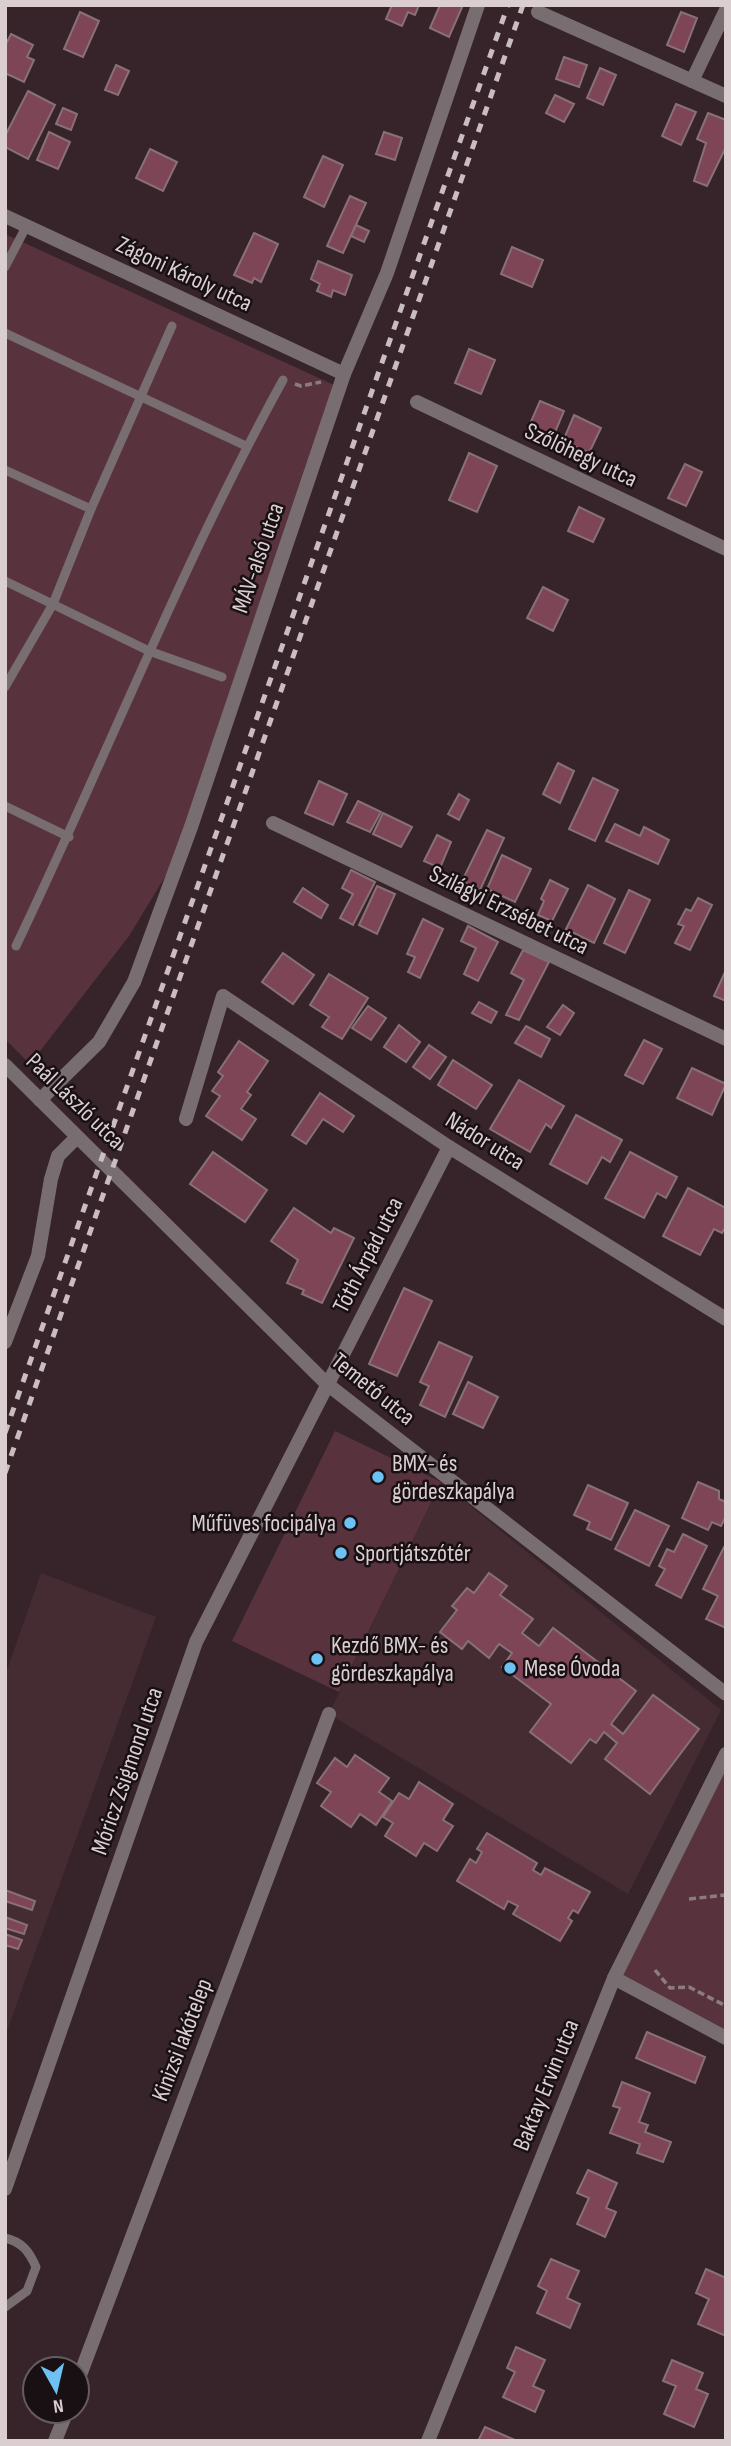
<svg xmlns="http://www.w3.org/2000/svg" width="731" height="2446" font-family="'Sofia Sans Condensed',sans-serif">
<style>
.built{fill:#452c33}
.green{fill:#58333e}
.building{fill:#7e4557;stroke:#877177;stroke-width:2}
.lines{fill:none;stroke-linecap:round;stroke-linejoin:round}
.path{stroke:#8c7c81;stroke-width:3.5;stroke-dasharray:7 3.5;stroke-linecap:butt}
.service{stroke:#786e71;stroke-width:9}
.minor{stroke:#786e71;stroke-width:14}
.rail{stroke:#cabdc0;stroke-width:5;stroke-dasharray:9 9;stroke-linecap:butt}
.poi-dot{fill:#6ec2f3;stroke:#181013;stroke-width:2.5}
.labels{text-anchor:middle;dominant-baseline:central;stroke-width:5;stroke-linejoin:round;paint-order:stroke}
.street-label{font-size:24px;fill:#daced1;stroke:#181013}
.poi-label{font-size:24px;fill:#daced1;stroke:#181013;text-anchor:start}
</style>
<rect width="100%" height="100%" fill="#37242a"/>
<g class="built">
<path d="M441,1482L721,1710L628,1894L329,1714Z"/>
<path d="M41,1573L156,1617L5,2036V1676Z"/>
</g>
<g class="green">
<path d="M5,234L334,385L194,829L129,936L30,1064L5,1039Z"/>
<path d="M335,1431L441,1482L339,1692L232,1641Z"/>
<path d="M726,1755V2038L614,1978Z"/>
</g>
<g class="building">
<path d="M392,5H419L415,15L408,12L402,26L386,19Z"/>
<path d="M440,5H463L449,37L430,28Z"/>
<path d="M80,12L99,21L83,57L64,49Z"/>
<path d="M681,12L697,18L684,52L667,45Z"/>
<path d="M11,34L33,45L27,57L34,60L24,82L5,73V46Z"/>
<path d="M564,57L587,65L579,87L556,79Z"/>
<path d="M116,65L129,71L118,95L105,90Z"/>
<path d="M600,68L616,75L603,105L587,98Z"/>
<path d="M28,91L55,105L28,159L5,147V136Z"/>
<path d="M555,95L574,104L564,122L546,113Z"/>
<path d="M676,104L696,112L681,145L662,136Z"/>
<path d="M63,108L77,114L71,130L56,124Z"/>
<path d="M708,113L726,120V147L707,186L694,181L706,143L697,139Z"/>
<path d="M49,132L70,142L58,169L37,160Z"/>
<path d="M384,132L402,138L395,160L376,154Z"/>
<path d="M150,149L177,162L163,191L136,178Z"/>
<path d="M323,156L343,165L324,207L304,197Z"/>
<path d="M350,196L366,203L343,253L327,246Z"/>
<path d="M356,225L369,231L364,242L351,236Z"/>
<path d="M254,233L278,244L261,282L254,278L252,283L234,275Z"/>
<path d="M512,247L543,260L532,287L501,274Z"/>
<path d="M318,261L352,275L345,295L333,290L331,297L317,291L320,284L311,279Z"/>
<path d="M469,349L495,360L481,394L455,383Z"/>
<path d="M540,401L564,411L550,444L526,433Z"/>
<path d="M574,415L601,428L589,453L563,441Z"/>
<path d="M469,453L497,466L477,512L449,500Z"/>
<path d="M685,464L702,472L686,506L668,498Z"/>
<path d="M579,507L604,519L593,542L568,531Z"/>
<path d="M543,587L568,600L553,631L527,618Z"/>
<path d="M558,763L574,771L560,803L543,794Z"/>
<path d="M593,778L618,790L595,841L569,829Z"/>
<path d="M319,781L347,794L333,825L305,813Z"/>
<path d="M459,794L469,800L459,820L448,814Z"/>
<path d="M358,801L381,812L370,832L347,822Z"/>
<path d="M383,813L412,827L401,847L373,834Z"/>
<path d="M615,824L640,836L644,827L669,840L658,864L606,841Z"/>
<path d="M487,830L504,838L480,890L462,881Z"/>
<path d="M437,835L451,842L440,868L424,861Z"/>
<path d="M502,855L531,869L515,902L487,889Z"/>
<path d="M351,870L375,882L353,925L340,918L353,894L342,888Z"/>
<path d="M550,880L568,889L552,921L538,915L544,901L541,899Z"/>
<path d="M588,885L615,899L594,943L566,929Z"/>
<path d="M377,886L395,894L377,934L359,925Z"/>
<path d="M303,888L328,905L321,918L294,902Z"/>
<path d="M629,890L650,900L625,953L604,943Z"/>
<path d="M698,898L712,905L690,950L675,943L684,926L678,924L686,909L691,911Z"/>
<path d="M423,919L443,929L420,978L408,972L415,957L407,954Z"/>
<path d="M468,926L498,942L478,981L464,974L476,948L461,941Z"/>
<path d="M523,950L549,962L519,1020L506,1015L524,980L511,973Z"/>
<path d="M283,953L314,975L293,1004L262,982Z"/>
<path d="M726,970V1001L714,996Z"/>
<path d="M329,974L368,998L342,1039L322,1027L329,1017L310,1005Z"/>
<path d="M479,1002L497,1012L491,1023L472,1013Z"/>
<path d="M563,1005L574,1013L560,1035L547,1027Z"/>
<path d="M368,1006L386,1018L371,1040L352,1028Z"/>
<path d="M399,1025L420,1042L406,1062L384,1047Z"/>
<path d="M526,1026L550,1039L541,1057L515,1043Z"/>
<path d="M644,1040L662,1049L643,1084L625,1075Z"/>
<path d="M239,1041L268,1061L247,1092L251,1095L241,1109L256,1119L242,1140L206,1116L220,1096L212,1091L223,1076L218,1072Z"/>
<path d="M429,1045L446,1057L430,1079L413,1067Z"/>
<path d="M453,1060L492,1085L476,1109L438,1085Z"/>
<path d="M692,1068L726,1084L712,1115L677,1098Z"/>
<path d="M519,1080L564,1106L551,1128L546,1124L530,1152L490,1129Z"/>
<path d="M320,1093L354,1116L343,1132L323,1119L306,1144L292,1135Z"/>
<path d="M576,1115L622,1140L610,1162L602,1157L587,1184L550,1164Z"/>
<path d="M213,1152L267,1190L245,1222L190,1184Z"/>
<path d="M630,1152L677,1177L666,1198L657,1193L644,1218L605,1198Z"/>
<path d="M688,1188L726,1208V1226L722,1233L714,1229L700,1255L663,1236Z"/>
<path d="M294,1208L331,1233L334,1228L354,1238L322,1303L302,1294L304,1290L287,1283L298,1260L271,1241Z"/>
<path d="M404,1288L432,1301L397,1376L369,1364Z"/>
<path d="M439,1342L472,1357L445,1417L420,1405L429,1386L420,1382Z"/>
<path d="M468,1382L498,1397L483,1428L453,1414Z"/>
<path d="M698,1482L719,1491V1499L726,1502V1516L721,1526L712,1522L708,1530L682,1518Z"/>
<path d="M588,1485L628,1503L611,1540L587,1529L590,1522L574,1515Z"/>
<path d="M635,1510L669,1526L649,1566L615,1549Z"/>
<path d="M683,1534L707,1546L681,1598L656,1585L665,1569L659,1566L667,1549L674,1552Z"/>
<path d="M724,1547L726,1548V1628L706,1619L718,1596L703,1589Z"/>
<path d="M489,1573L507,1586L500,1595L533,1619L522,1633L539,1646L553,1628L636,1691L611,1724L623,1734L653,1695L699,1729L650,1794L605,1759L617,1743L604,1732L596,1743L590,1739L571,1763L530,1732L551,1704L502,1667L512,1653L499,1644L489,1658L468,1641L462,1649L440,1632L457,1610L452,1606L467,1588L474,1593Z"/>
<path d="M355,1755L389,1778L379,1792L392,1801L376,1825L360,1814L351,1827L321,1806L331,1792L317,1783L335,1758L347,1767Z"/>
<path d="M419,1782L453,1804L443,1820L453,1826L437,1851L424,1843L416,1856L385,1836L393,1823L383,1817L399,1793L409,1799Z"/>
<path d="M487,1833L537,1863L533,1870L541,1875L545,1868L590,1892L578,1913L573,1910L568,1918L572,1921L560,1941L513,1914L518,1906L508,1901L504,1909L457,1881L470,1859L476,1863L482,1852L477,1849Z"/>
<path d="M5,1890L35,1901L32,1910L5,1901Z"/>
<path d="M5,1917L27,1925L24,1934L5,1928Z"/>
<path d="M5,1934L22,1940L18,1949L5,1945Z"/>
<path d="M647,2032L705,2057L695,2083L636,2058Z"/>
<path d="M622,2082L650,2093L639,2122L648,2125L645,2132L671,2142L663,2162L637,2153L640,2144L610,2133L620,2108L613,2106Z"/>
<path d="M588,2170L617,2183L606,2208L616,2212L605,2237L577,2224L589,2198L577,2193Z"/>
<path d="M551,2259L579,2271L567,2298L580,2304L570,2328L537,2313L547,2291L538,2286Z"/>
<path d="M706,2269L726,2278V2336L698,2324L709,2299L696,2293Z"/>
<path d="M516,2347L545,2360L533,2386L544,2391L535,2412L503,2397L515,2372L507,2368Z"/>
<path d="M672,2360L703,2373L696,2389L708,2394L694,2427L664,2414L676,2386L663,2381Z"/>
<path d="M485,2427L515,2440V2441H478Z"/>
</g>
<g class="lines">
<g class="path">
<path d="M295,384L301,386L321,382"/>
<path d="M689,1899L726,1895"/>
<path d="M655,1970L670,1988L689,1987L726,2006"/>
</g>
<g class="service">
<path d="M5,267L27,225"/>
<path d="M5,333L246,446"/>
<path d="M5,470L91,509"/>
<path d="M5,581L149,651L222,677"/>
<path d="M5,687L53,604L91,509L172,326"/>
<path d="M5,806L69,837"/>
<path d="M16,946C106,758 182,563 283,380"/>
<path d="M5,2238C22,2242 29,2251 36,2267L27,2291L5,2307"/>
</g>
<g class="minor">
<path d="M538,12L726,96"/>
<path d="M692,81L726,10"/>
<path d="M5,216L344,374"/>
<path d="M417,402L726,549"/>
<path d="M273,823L726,1039"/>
<path d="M5,1065L327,1384L726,1694"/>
<path d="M40,1100L99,1042L134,982L191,827L344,374L387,273L478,5"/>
<path d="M186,1119L223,996L449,1147L726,1319"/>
<path d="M5,1342L38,1256L51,1179L58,1156L77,1137"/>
<path d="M614,1978L726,2038"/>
<path d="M5,2189L196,1642L449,1147"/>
<path d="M77,2383L329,1714"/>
<path d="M55,2441L67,2411"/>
<path d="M428,2441L614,1978L726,1754"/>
</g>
<g class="rail">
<path d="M5,1433L508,5"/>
<path d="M5,1473L523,5"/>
</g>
</g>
<g class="poi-dot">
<circle cx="378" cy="1477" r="7"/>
<circle cx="350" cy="1523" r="7"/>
<circle cx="341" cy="1553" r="7"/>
<circle cx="317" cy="1659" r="7"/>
<circle cx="510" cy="1668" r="7"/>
</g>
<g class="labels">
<g class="street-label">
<text transform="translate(184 274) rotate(25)">Zágoni Károly utca</text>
<text transform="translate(581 455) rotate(25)">Szőlöhegy utca</text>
<text transform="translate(258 558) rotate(-71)">MÁV-alsó utca</text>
<text transform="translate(509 910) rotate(26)">Szilágyi Erzsébet utca</text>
<text transform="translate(75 1101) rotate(44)">Paál László utca</text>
<text transform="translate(485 1141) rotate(32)">Nádor utca</text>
<text transform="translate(368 1255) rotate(-63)">Tóth Árpád utca</text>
<text transform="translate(373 1389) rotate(39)">Temető utca</text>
<text transform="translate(127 1771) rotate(-71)">Móricz Zsigmond utca</text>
<text transform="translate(182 2040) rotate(-69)">Kinizsi lakótelep</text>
<text transform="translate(546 2085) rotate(-68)">Baktay Ervin utca</text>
</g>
<g class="poi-label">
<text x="392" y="1463">BMX- és<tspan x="392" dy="28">gördeszkapálya</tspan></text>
<text x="336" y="1523" text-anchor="end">Műfüves focipálya</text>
<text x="355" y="1553">Sportjátszótér</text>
<text x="331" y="1645">Kezdő BMX- és<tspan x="331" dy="28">gördeszkapálya</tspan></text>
<text x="524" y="1668">Mese Óvoda</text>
</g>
</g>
<rect width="731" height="2446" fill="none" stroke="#daced1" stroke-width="14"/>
<g transform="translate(56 2390) rotate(172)"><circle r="33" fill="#181013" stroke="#665c5f" stroke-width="2"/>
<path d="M0-5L12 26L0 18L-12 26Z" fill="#6ec2f3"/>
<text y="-10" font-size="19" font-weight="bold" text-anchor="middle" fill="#daced1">N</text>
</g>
</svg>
